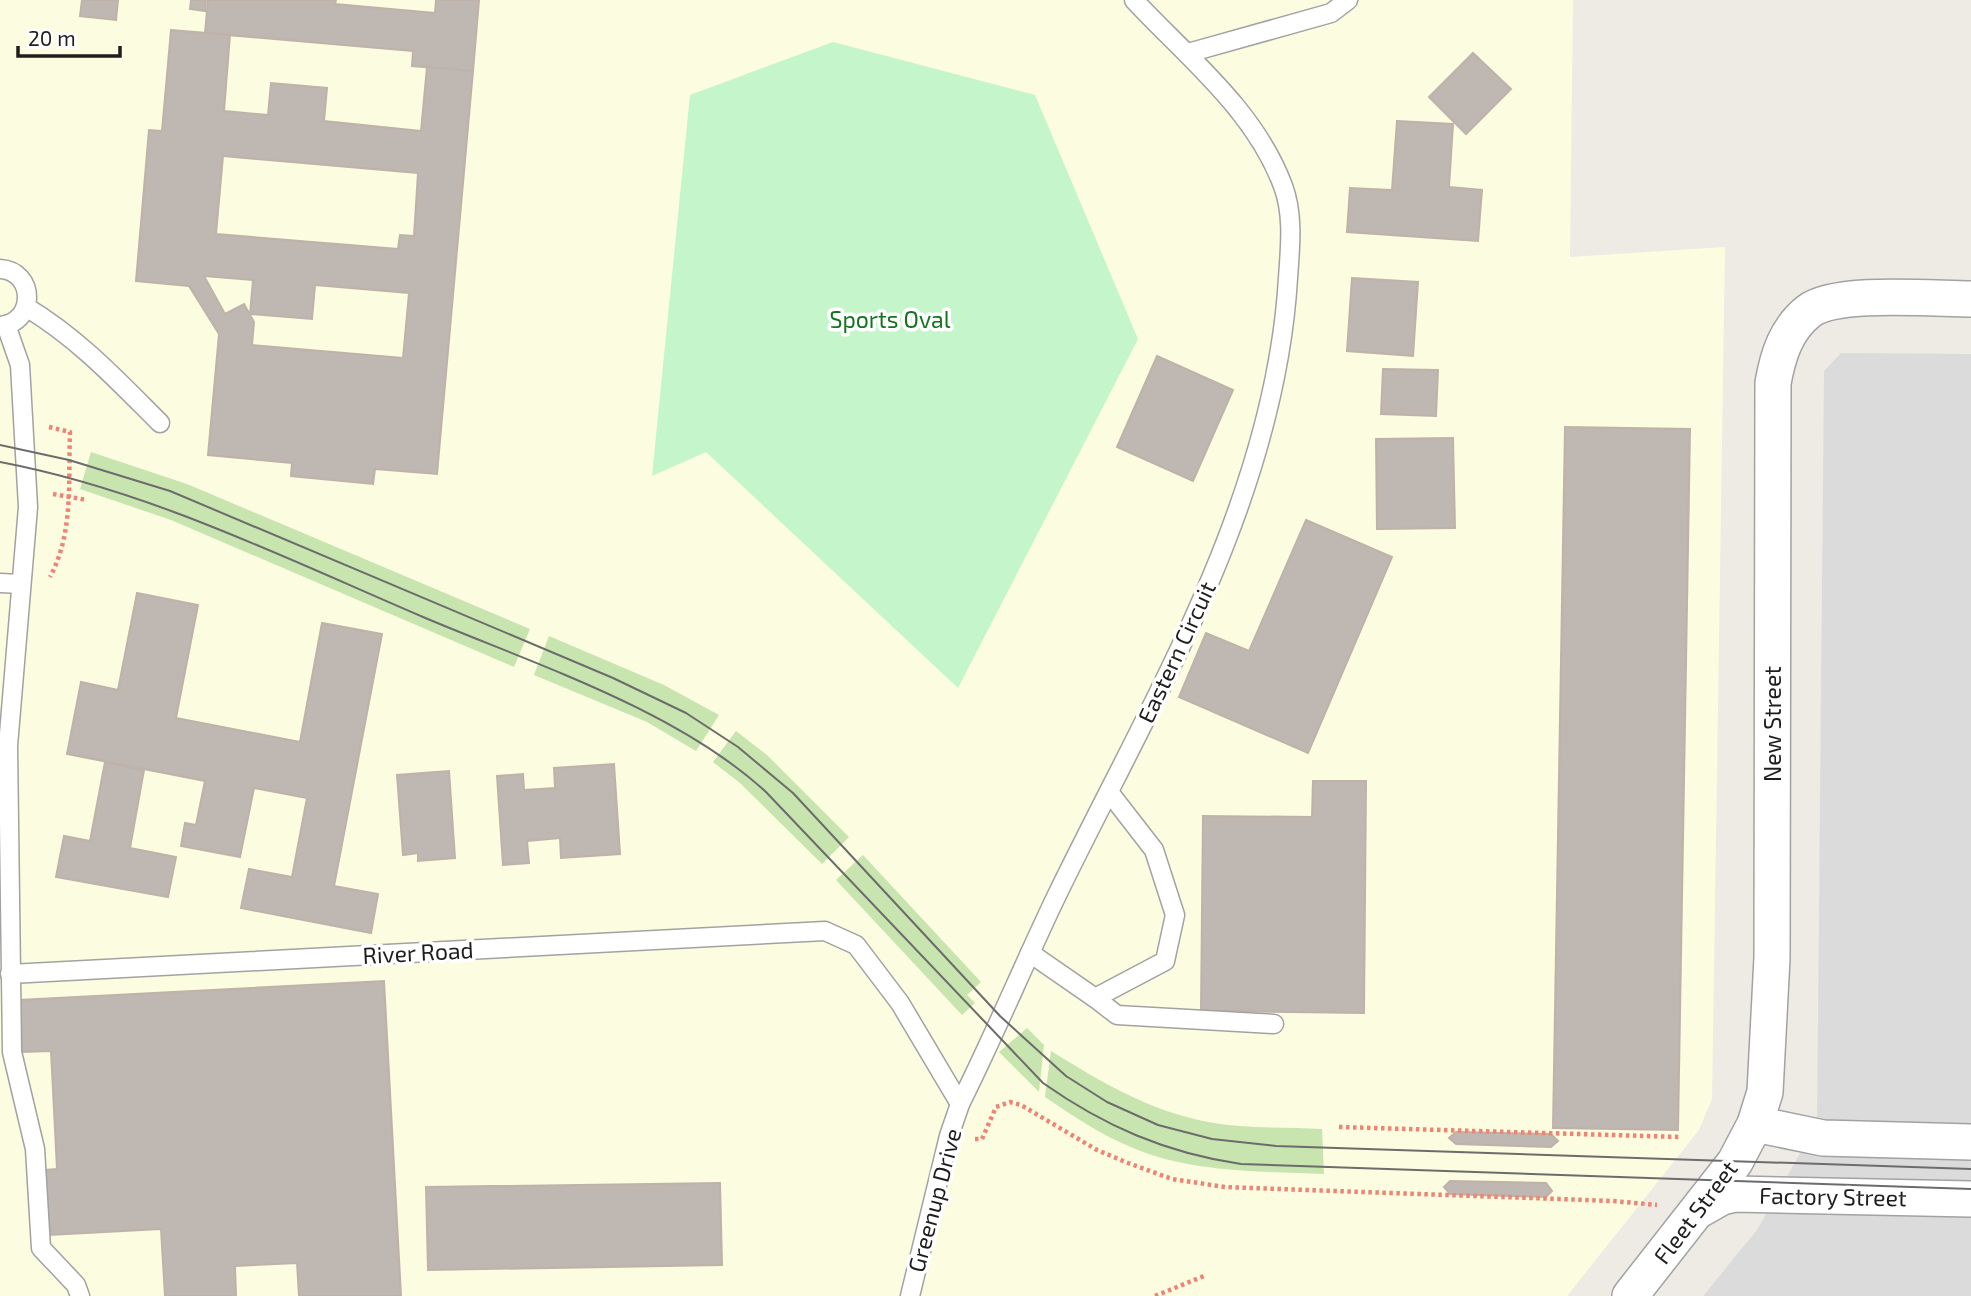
<svg xmlns="http://www.w3.org/2000/svg" width="1971" height="1296" font-family="'Exo 2',sans-serif">
<style>
.residential{fill:#dcdbdb}
.education{fill:#fcfce0}
.grass{fill:#c8e4af}
.park{fill:#c5f5ca}
.building{fill:#beb7b2;stroke:#bfb2a8;stroke-width:2;fill-rule:evenodd}
.lines{fill:none;stroke-linecap:round;stroke-linejoin:round}
.service-casing{stroke:#a2a2a2;stroke-width:21}
.minor-casing{stroke:#a2a2a2;stroke-width:38}
.path{stroke:#ee8476;stroke-width:4.5;stroke-dasharray:3.5 3.5;stroke-linecap:butt}
.service{stroke:#fff;stroke-width:18}
.minor{stroke:#fff;stroke-width:35}
.tram{stroke:#6c6c6c;stroke-width:2}
.labels{text-anchor:middle;dominant-baseline:central;stroke-width:7;stroke-linejoin:round;paint-order:stroke}
.park-label{font-size:23px;fill:#14731e;stroke:#fff}
.street-label{font-size:23px;fill:#1e1e1e;stroke:#fff}
</style>
<rect width="100%" height="100%" fill="#eeebe5"/>
<path class="residential" d="M1841,353L1971,354V1296H1703L1757,1230L1817,1123L1824,371Z"/>
<path class="education" d="M0,0H1573L1570,257L1725,247L1712,1099L1699,1130L1567,1296H0Z"/>
<g class="grass">
<path d="M91,452L187,484L530,629L514,667L171,520L80,489Z"/>
<path d="M549,636L664,685L719,715L696,751L647,722L534,675Z"/>
<path d="M736,731L767,755L849,837L822,864L740,783L713,762Z"/>
<path d="M863,855L981,982L967,995L975,1003L962,1015L836,880Z"/>
<path d="M1027,1028L1044,1045L1039,1092L999,1052Z"/>
<path d="M1051,1051C1101,1082 1150,1111 1208,1122C1245,1129 1285,1127 1322,1129L1324,1174C1261,1171 1192,1173 1133,1148C1101,1135 1073,1116 1045,1097Z"/>
</g>
<path class="park" d="M833,42L1035,95L1138,339L958,688L706,452L652,476L690,95Z"/>
<g class="building">
<path d="M82,0H118L116,20L80,16Z"/>
<path d="M191,0H206L205,11L190,9Z"/>
<path d="M208,0H336L335,4L435,13L436,0H479L473,71L412,66L413,51L205,33Z"/>
<path d="M171,30L230,35L224,111L268,115L271,83L327,88L324,121L421,131L427,67L473,71L437,474L375,469L373,484L291,476L292,463L208,455L219,334L189,286L136,281L149,130L162,131ZM223,156L418,173L414,236L400,235L398,249L216,234ZM204,276L253,280L250,314L312,319L315,285L409,293L403,358L252,345L254,322L244,304L225,314Z"/>
<path d="M1473,53L1511,89L1466,134L1429,97Z"/>
<path d="M1397,121L1453,124L1449,187L1482,190L1478,241L1347,232L1350,188L1392,190Z"/>
<path d="M1352,278L1418,282L1413,356L1347,351Z"/>
<path d="M1157,356L1233,390L1193,481L1117,447Z"/>
<path d="M1383,369L1438,370L1436,416L1381,414Z"/>
<path d="M1565,427L1690,429L1678,1130L1553,1128Z"/>
<path d="M1453,438L1455,528L1377,529L1376,439Z"/>
<path d="M1306,520L1392,557L1308,753L1179,697L1206,633L1249,651Z"/>
<path d="M137,593L198,605L176,718L300,742L322,623L382,634L334,886L378,894L371,933L241,908L249,869L292,877L307,798L254,788L240,857L181,846L185,823L196,825L205,781L67,754L81,682L118,690Z"/>
<path d="M105,762L144,770L130,848L176,857L168,897L56,877L64,836L90,841Z"/>
<path d="M614,764L620,854L561,858L560,838L527,841L529,863L503,865L497,776L523,774L524,790L555,788L554,768Z"/>
<path d="M449,771L455,858L418,861V853L403,855L397,775Z"/>
<path d="M1313,781H1366L1364,1013L1201,1011L1203,816L1312,817Z"/>
<path d="M384,981L401,1296H299L297,1263L235,1266L236,1296H165L161,1229L49,1235L45,1170L57,1169L51,1051L22,1052L19,1000Z"/>
<path d="M1456,1132L1551,1134L1558,1141L1551,1147L1456,1144L1449,1138Z"/>
<path d="M1450,1181L1546,1183L1552,1191L1546,1197L1450,1194L1444,1187Z"/>
<path d="M720,1183L722,1265L428,1270L426,1187Z"/>
</g>
<g class="lines">
<g class="service-casing">
<g id="service">
<path d="M1188,53L1331,13L1348,0"/>
<path d="M0,269C36,271 36,323 0,326"/>
<path d="M26,307C78,338 118,381 160,423"/>
<path d="M6,325L20,365L28,507L8,746L12,1052L35,1149L41,1248L76,1285L80,1296"/>
<path d="M0,583L21,584"/>
<path d="M1030,953L1095,998L1165,961L1175,915L1154,850L1109,792"/>
<path d="M10,974L825,931L856,945L900,1003L960,1104"/>
<path d="M1095,998L1117,1015L1274,1024"/>
<path d="M910,1296L949,1136L960,1104C994,1036 1023,966 1056,897C1151,701 1275,501 1288,278C1290,248 1294,215 1283,186C1255,110 1187,57 1134,0"/>
</g>
</g>
<g class="minor-casing">
<g id="minor">
<path d="M1755,1124L1823,1138L1971,1142"/>
<path d="M1699,1210L1722,1197L1735,1194L1971,1199"/>
<path d="M1630,1296L1735,1162L1755,1124L1765,1092L1772,958L1773,383C1778,355 1786,329 1809,311C1836,290 1935,299 1971,299"/>
</g>
</g>
<g class="path">
<path d="M49,427L70,432C68,481 74,532 50,577"/>
<path d="M53,494L87,500"/>
<path d="M1339,1127L1680,1137"/>
<path d="M975,1139H982L996,1107L1010,1102L1021,1105L1097,1150L1128,1163L1172,1179L1225,1187L1613,1201L1657,1205"/>
<path d="M1155,1296L1204,1276"/>
</g>
<use href="#service" class="service"/>
<use href="#minor" class="minor"/>
<g class="tram">
<path d="M0,445L69,460L170,491L613,678L686,713L738,747L793,793L1000,1016L1066,1076L1107,1102L1158,1125L1212,1139L1276,1146L1971,1169"/>
<path d="M0,462C148,490 285,558 423,617C534,664 677,710 766,792L1043,1083C1104,1126 1166,1153 1241,1164L1971,1189"/>
</g>
</g>
<g class="labels">
<g class="park-label">
<text x="890" y="319">Sports Oval</text>
</g>
<g class="street-label">
<text transform="translate(1176 652) rotate(-65)">Eastern Circuit</text>
<text transform="translate(1772 724) rotate(-90)">New Street</text>
<text transform="translate(418 952) rotate(-3)">River Road</text>
<text transform="translate(1833 1196) rotate(1)">Factory Street</text>
<text transform="translate(934 1200) rotate(-75)">Greenup Drive</text>
<text transform="translate(1695 1212) rotate(-53)">Fleet Street</text>
</g>
</g>
<path d="M18 46v10h102v-10" fill="none" stroke="#1e1e1e" stroke-width="3.5"/>
<text x="28" y="46" font-size="21" fill="#1e1e1e" stroke="#ffffff" stroke-width="5" paint-order="stroke">20 m</text>
</svg>
